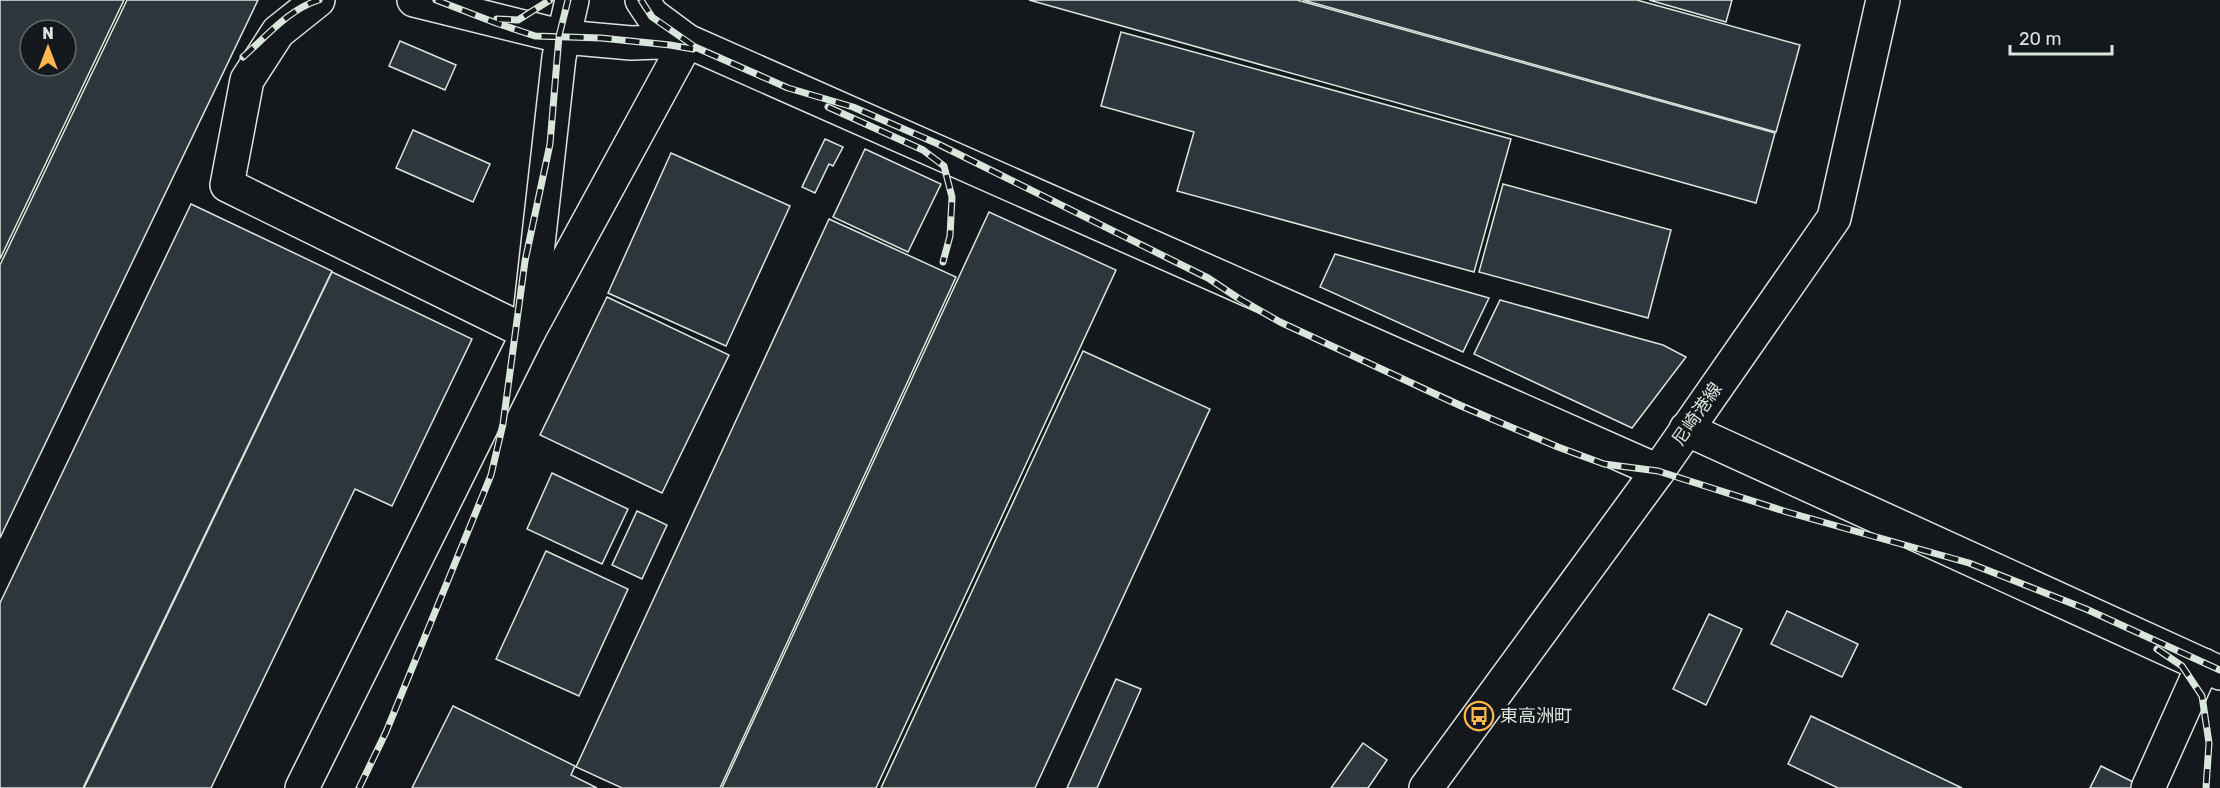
<svg xmlns="http://www.w3.org/2000/svg" width="2220" height="788" font-family="Rubik,'Noto Sans JP',sans-serif">
<style>
.building{fill:#2c363c;stroke:#d8e6dc;stroke-width:1.5;fill-rule:evenodd}
.lines{fill:none;stroke-linecap:round;stroke-linejoin:round}
.minor-casing{stroke:#d8e6dc;stroke-width:36}
.major-casing{stroke:#d8e6dc;stroke-width:36}
.minor{stroke:#14181c;stroke-width:33}
.major{stroke:#14181c;stroke-width:33}
.rail-casing{stroke:#d8e6dc;stroke-width:7}
.rail{stroke:#14181c;stroke-width:4.5;stroke-dasharray:14;stroke-linecap:butt}
.labels{text-anchor:middle;dominant-baseline:central;stroke-width:4.5;stroke-linejoin:round;paint-order:stroke}
.street-label{font-size:18px;fill:#d8e6dc;stroke:#14181c}
.poi-label{font-size:18px;fill:#d8e6dc;stroke:#14181c;text-anchor:start}
</style>
<rect width="100%" height="100%" fill="#14181c"/>
<g class="building">
<path d="M0,0H124L0,259ZM30,30H66V66H30Z"/>
<path d="M127,0H258L0,538V265Z"/>
<path d="M1029,0H1297L1775,133L1756,203Z"/>
<path d="M1303,0H1637L1800,45L1776,132Z"/>
<path d="M1649,0H1732L1726,22Z"/>
<path d="M1121,32L1511,139L1474,272L1177,191L1194,132L1101,106Z"/>
<path d="M400,41L456,65L445,90L389,66Z"/>
<path d="M413,130L490,164L473,202L396,168Z"/>
<path d="M825,139L843,147L833,166L829,164L815,193L802,187Z"/>
<path d="M865,149L941,184L908,252L833,217Z"/>
<path d="M671,153L790,206L726,346L608,293Z"/>
<path d="M1503,184L1671,230L1648,318L1479,272Z"/>
<path d="M191,204L332,271L83,788H0V603Z"/>
<path d="M989,212L1116,270L876,788H722Z"/>
<path d="M829,219L956,277L720,788H622L576,767Z"/>
<path d="M1335,254L1489,298L1463,352L1320,287Z"/>
<path d="M332,272L472,339L392,506L355,489L211,788H84Z"/>
<path d="M607,297L729,355L662,493L540,435Z"/>
<path d="M1500,300L1663,345L1686,357L1632,428L1474,354Z"/>
<path d="M1083,351L1210,409L1035,788H881Z"/>
<path d="M552,473L628,509L602,564L527,529Z"/>
<path d="M637,511L667,525L642,579L612,565Z"/>
<path d="M546,551L628,589L579,696L496,659Z"/>
<path d="M1787,611L1858,644L1842,677L1771,644Z"/>
<path d="M1709,614L1742,629L1706,705L1673,689Z"/>
<path d="M1116,679L1141,689L1097,788H1067Z"/>
<path d="M453,706L575,766L571,775L597,788H412Z"/>
<path d="M1811,716L1962,788H1838L1788,764Z"/>
<path d="M1363,743L1387,760L1368,788H1331Z"/>
<path d="M2101,766L2145,788H2090Z"/>
</g>
<g class="lines">
<g class="minor-casing">
<g id="minor">
<path d="M318,0L278,32L247,80L227,185L528,333L559,57L572,0"/>
<path d="M642,0L652,15L687,41L1658,471"/>
<path d="M1686,429L2220,673"/>
<path d="M302,788L528,333L687,41L631,43L564,37L414,0"/>
<path d="M2148,788L2203,665"/>
</g>
</g>
<g class="major-casing">
<path id="major" d="M1426,788L1658,471L1834,218L1883,0"/>
</g>
<use href="#minor" class="minor"/>
<use href="#major" class="major"/>
<g class="rail-casing">
<g id="rail">
<path d="M436,0L496,23L535,36L601,38L670,45L693,49"/>
<path d="M641,0L652,17L695,47L788,88L853,107L938,144L1208,278L1238,298L1280,322L1461,406L1558,447L1604,464L1658,471L1787,512L1969,563L2086,609L2220,670"/>
<path d="M497,19L518,20L550,0"/>
<path d="M243,57C266,37 289,9 319,0"/>
<path d="M828,107L923,150L944,166L952,197L950,236L943,262"/>
<path d="M2157,649L2182,666L2202,696L2209,743L2206,788"/>
<path d="M359,788L386,732L491,475L503,424L525,261L550,144L559,36L568,0"/>
</g>
</g>
<use href="#rail" class="rail"/>
</g>
<defs>
<g id="bus-ring" transform="scale(1.5)"><circle r="9.5" fill="#14181c" stroke="#ffb74d" stroke-width="1.5"/><path d="M-5-6H5V4H4V6H2V4H-2V6H-4V4H-5ZM-3.5-4V0h7V-4ZM-3.5 1.2v1.5H-2V1.2ZM2 1.2v1.5H3.5V1.2Z" fill="#ffb74d"/></g>
</defs>
<g fill-rule="evenodd">
<use href="#bus-ring" x="1479" y="716"/>
</g>
<g class="labels">
<g class="street-label">
<text transform="translate(1697 414) rotate(-55)">尼崎港線</text>
</g>
<g class="poi-label">
<text x="1500" y="716">東高洲町</text>
</g>
</g>
<g transform="translate(48 48)"><circle r="28" fill="#14181c" stroke="#626a69" stroke-width="1.5"/>
<path d="M0-4.5L10 22L0 15L-10 22Z" fill="#ffb74d"/>
<text y="-9" font-size="16" font-weight="bold" text-anchor="middle" fill="#d8e6dc">N</text>
</g>
<path d="M2010 45v9h102v-9" fill="none" stroke="#d8e6dc" stroke-width="3"/>
<text x="2019" y="45" font-size="18" fill="#d8e6dc" stroke="#14181c" stroke-width="4.5" paint-order="stroke">20 m</text>
</svg>
